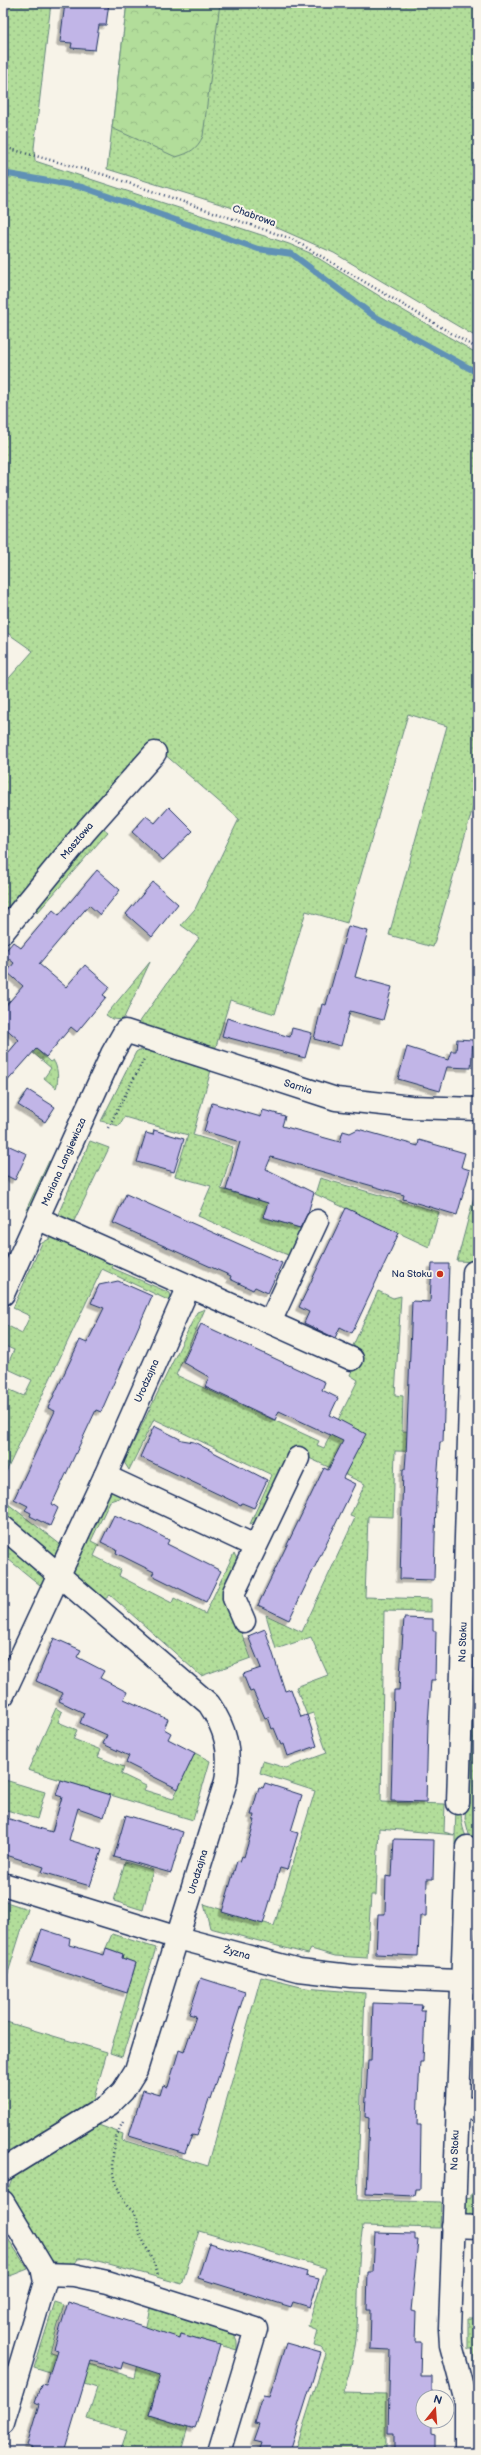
<svg xmlns="http://www.w3.org/2000/svg" width="481" height="2455" font-family="'Balsamiq Sans',sans-serif">
<style>
.grass{fill:url(#grass-dots);stroke:#66867c}
.forest{fill:url(#forest-crowns);stroke:#66867c}
.lines{fill:none;stroke-linecap:round;stroke-linejoin:round}
.stream{stroke:#6091b5;stroke-width:6}
.building{fill:#c1b5e7;stroke:#1b2f5e;filter:url(#shadow)}
.minor-casing{stroke:#1b2f5e;stroke-width:25}
.path{stroke:#1b2f5e;stroke-width:2.5;stroke-dasharray:1 3;stroke-linecap:butt}
.minor{stroke:#f7f3e8;stroke-width:22}
.poi-dot{fill:#c8321e;stroke:#f7f3e8;stroke-width:1.5}
.labels{text-anchor:middle;dominant-baseline:central;stroke-width:4;stroke-linejoin:round;paint-order:stroke}
.street-label{font-size:10px;fill:#1b2f5e;stroke:#f7f3e8}
.poi-label{font-size:10px;fill:#1b2f5e;stroke:#f7f3e8;text-anchor:end}
</style>
<defs>
<pattern id="grass-dots" width="8" height="8" patternUnits="userSpaceOnUse"><rect width="8" height="8" fill="#b2dd9a"/><path d="M2 2h.1M6 6h.1" fill="none" stroke="#98be87" stroke-width="1.8" stroke-linecap="round"/></pattern>
<pattern id="forest-crowns" width="20" height="18" patternUnits="userSpaceOnUse"><rect width="20" height="18" fill="#b2dd9a"/><path d="M2 6a3 3 0 1 1 6 0M12 15a3 3 0 1 1 6 0" fill="none" stroke="#98be87"/></pattern>
<filter id="shadow"><feDropShadow dx="-3.5" dy="3.5" stdDeviation="0" flood-color="#0004"/></filter>
</defs>
<rect width="100%" height="100%" fill="#f7f3e8"/>
<filter id="ink" filterUnits="userSpaceOnUse"><feTurbulence type="fractalNoise" baseFrequency=".025" numOctaves="2"/><feDisplacementMap in="SourceGraphic" scale="8" xChannelSelector="R" yChannelSelector="G"/><feConvolveMatrix kernelMatrix="1 2 1 2 8 2 1 2 1" color-interpolation-filters="sRGB"/></filter>
<g filter="url(#ink)">
<g class="grass">
<path d="M3,3H51L34,148L35,161L289,244L310,253L394,305L478,354V790L433,947L389,935L447,726L408,714L347,923L306,911L275,1014L230,1000L214,1053L139,1023L199,938L181,925L195,909L239,819L155,746L3,919V685L33,651L3,630Z"/>
<path d="M127,3H478V338L334,253L230,207L107,169Z"/>
<path d="M103,828L108,832L37,913L32,906Z"/>
<path d="M150,962L123,1020L112,1019L106,1015Z"/>
<path d="M26,1047L35,1048L50,1062L53,1060C58,1066 59,1081 56,1088L44,1078L51,1068Z"/>
<path d="M139,1050L155,1051L211,1070L193,1135L233,1147L221,1189L268,1203L263,1217L303,1229L290,1256L198,1216L211,1186L175,1176L188,1135L124,1117L119,1126L101,1121L136,1052Z"/>
<path d="M90,1141L109,1148L73,1223L60,1218L59,1212Z"/>
<path d="M49,1161L52,1162L29,1211L26,1210Z"/>
<path d="M320,1178L439,1212L429,1247L315,1194Z"/>
<path d="M478,1182V1262L457,1261Z"/>
<path d="M53,1237L115,1261L112,1268L170,1293L172,1302L102,1269L6,1472L3,1471V1387L24,1396L32,1380L6,1368L14,1350L3,1345V1325L4,1324L22,1333L30,1316L13,1308L42,1243Z"/>
<path d="M378,1291L393,1298L401,1296L395,1395L403,1396L402,1431L437,1433V1452L395,1451L393,1517L368,1516L365,1597L431,1599V1612L384,1611L381,1802L445,1804L444,1832L455,1835L456,1808H461C461,1823 463,1833 471,1846L455,1845V1835L379,1828L376,1895H371L367,1958L335,1956L311,1949L308,1954L210,1928L204,1904L274,1926L315,1791L260,1773L263,1761L286,1768L327,1753L313,1713L307,1715L296,1687L328,1675L311,1637L276,1649L266,1615L302,1632L355,1518L350,1516L365,1484L294,1451L261,1519L250,1524L272,1475L154,1419L129,1470L124,1462L197,1312L205,1309L176,1375L319,1441L317,1445L324,1448L358,1380L350,1375L359,1355L351,1350Z"/>
<path d="M111,1492H123L122,1497L110,1501L91,1541L99,1545L94,1556L121,1570L119,1576L172,1603L174,1598L205,1614L234,1553L240,1566L226,1593L251,1658L201,1676L110,1595L104,1600L73,1573L72,1567L106,1494Z"/>
<path d="M3,1500L61,1545L60,1554L52,1555L3,1513Z"/>
<path d="M3,1540L42,1573L45,1584L40,1585L3,1555Z"/>
<path d="M478,1672V1964H472L470,1838L465,1819L466,1804H470L474,1677Z"/>
<path d="M56,1708L62,1712L58,1722L77,1730L73,1739L101,1750L98,1757L124,1767L121,1774L146,1786L144,1790L173,1799L195,1753L210,1761L193,1820L28,1770Z"/>
<path d="M5,1780L45,1792L37,1819L3,1809Z"/>
<path d="M125,1862L153,1870L143,1910L114,1901Z"/>
<path d="M3,1901L28,1909L3,1989V1935L8,1920L3,1918Z"/>
<path d="M112,1934L156,1948L122,2057L110,2053L136,1963L122,1958L123,1954L106,1948Z"/>
<path d="M261,1977L305,1988L365,1993L357,2200L441,2202L440,2228L363,2226C357,2260 359,2293 357,2327C356,2350 350,2371 343,2393L386,2394V2452H295L326,2354L321,2348L314,2346L318,2330L308,2326L326,2268L199,2231L182,2284L87,2258L78,2259L72,2267L53,2261L37,2245L7,2192L15,2170L93,2123L123,2134L122,2140L208,2166Z"/>
<path d="M3,2021L107,2052L93,2102L3,2155Z"/>
<path d="M471,2194H478V2218L462,2215L460,2199L471,2197Z"/>
<path d="M3,2231L28,2269L10,2276L3,2274Z"/>
<path d="M55,2302L64,2305L50,2352L135,2378L150,2307L233,2331L237,2341V2350L181,2334L176,2349L170,2347L149,2415L188,2427L182,2448L193,2452H120L127,2431L87,2419L97,2388L34,2368Z"/>
<path d="M468,2318H478V2383H474L473,2349H468Z"/>
</g>
<path class="forest" d="M127,3H220L203,136C197,149 190,153 176,157L112,128Z"/>
<g class="lines">
<path class="stream" d="M3,173L82,187L258,249L292,254L374,316L478,373"/>
</g>
<g class="building">
<path d="M65,3H109L106,25H99L95,50L71,48L72,43L60,42Z"/>
<path d="M169,807L193,831L163,860L132,832L146,816L155,823Z"/>
<path d="M97,870L120,890L100,915L89,905L39,964L66,987L85,965L110,987L103,995L106,997L77,1032L71,1027L46,1057L36,1049L3,1086V1059L19,1040L3,1026V1009L23,986L7,972L14,963L3,954L13,942L21,948L53,910L59,915Z"/>
<path d="M153,882L178,904L152,937L126,914Z"/>
<path d="M348,926L368,931L355,977L392,987L383,1020L350,1011L341,1046L314,1039L322,1004L326,1005Z"/>
<path d="M227,1018L290,1037L292,1028L312,1033L305,1058L222,1036Z"/>
<path d="M457,1039L473,1040L471,1068L447,1067L440,1091L398,1079L407,1047L448,1060L451,1051H456Z"/>
<path d="M28,1090L55,1107L45,1122L18,1105Z"/>
<path d="M212,1103L261,1117L263,1110L285,1116L282,1126L340,1142L343,1131L350,1133L358,1129L418,1146L419,1140L465,1153L461,1167L470,1170L457,1215L403,1199L404,1195L271,1157L266,1169L314,1193L308,1213L300,1228L263,1217L268,1203L226,1190L240,1142L204,1131Z"/>
<path d="M154,1130L184,1139L174,1172L137,1162L146,1133L153,1135Z"/>
<path d="M3,1143L27,1154L15,1180L3,1174Z"/>
<path d="M126,1194L282,1263L268,1293L255,1287L253,1290L230,1279L231,1276L113,1223Z"/>
<path d="M346,1208L399,1233L352,1333L340,1327L335,1338L304,1323L309,1312L299,1307Z"/>
<path d="M432,1264H449L443,1442H440L436,1498L434,1580L400,1579L403,1469H405L406,1456L412,1301L430,1302Z"/>
<path d="M118,1281L152,1296L101,1412L96,1410L52,1504L58,1508L50,1526L30,1516L31,1513L25,1510L28,1506L14,1499L55,1411L48,1408L80,1340L87,1343L104,1308L91,1303L99,1285Z"/>
<path d="M201,1324L325,1382L322,1390L338,1398L330,1415L366,1434L343,1478L355,1484L289,1620L258,1605L324,1468L328,1470L343,1441L279,1411L275,1420L205,1387L209,1377L183,1362Z"/>
<path d="M154,1426L182,1440L194,1442L267,1480L254,1508L242,1503L241,1505L140,1457Z"/>
<path d="M114,1515L142,1526L169,1540L167,1544L221,1571L206,1602L152,1575L154,1572L116,1553L117,1550L101,1542Z"/>
<path d="M404,1618L433,1619V1631H436L435,1680H431L428,1724L426,1802L391,1801L394,1690H399Z"/>
<path d="M265,1629L285,1691L291,1689L301,1717L307,1715L317,1746L288,1756L284,1744L281,1745L274,1728L272,1729L268,1717L265,1718L253,1691L250,1692L243,1674L261,1668L248,1636Z"/>
<path d="M54,1638L81,1650L77,1657L104,1671L100,1678L127,1692L124,1699L168,1719L164,1729L171,1733L168,1739L195,1753L178,1789L126,1763L129,1756L103,1744L107,1735L80,1723L84,1713L59,1701L63,1693L36,1681Z"/>
<path d="M61,1780L111,1795L104,1817L78,1808L69,1840L102,1850L90,1886L42,1872L44,1867L3,1854V1817L52,1832L62,1797L56,1795Z"/>
<path d="M265,1783L302,1795L291,1831L298,1833L287,1870L280,1868L263,1924L222,1912L237,1861L240,1862L242,1856L244,1857L255,1820H253L254,1815H251L259,1787L263,1788Z"/>
<path d="M126,1815L183,1832L171,1873L114,1857Z"/>
<path d="M394,1839L434,1840L433,1879H427L426,1916H420L418,1956L376,1954L378,1914H385L386,1876L392,1877Z"/>
<path d="M42,1929L70,1938L69,1945L104,1955L106,1948L123,1954L122,1958L136,1963L127,1993L31,1962Z"/>
<path d="M201,1978L245,1992L211,2100L209,2099L197,2136L192,2135L185,2153L129,2136L143,2090L160,2095L163,2085L168,2087L179,2050L184,2052L196,2016L189,2014Z"/>
<path d="M373,2003L422,2005L421,2011H425L423,2062H420L418,2099L417,2125H421L420,2189H416L415,2196L366,2194L369,2118L365,2117L366,2097L368,2060H371Z"/>
<path d="M375,2233L415,2234V2240H418L411,2311L416,2312L415,2342H421L420,2376H432V2397H423V2421H431V2434L435,2435V2452H394V2433H388L390,2350L370,2349L371,2310H367L368,2272H373Z"/>
<path d="M209,2243L307,2272L306,2276L319,2279L310,2307L293,2302L291,2307L198,2278Z"/>
<path d="M68,2302L180,2338L181,2334L220,2345L195,2429L149,2415L161,2374L123,2362L121,2369L91,2361L64,2452H31L32,2447L27,2445L39,2404L35,2402L41,2384L46,2385L57,2350L54,2349Z"/>
<path d="M286,2343L321,2353L290,2452H258L261,2443L253,2441L259,2424L255,2423L263,2396L269,2397Z"/>
</g>
<g class="lines">
<g class="minor-casing">
<g id="minor">
<path d="M3,932L84,833L155,753"/>
<path d="M39,1219L352,1359"/>
<path d="M3,1294L112,1054L125,1031L336,1099L411,1107L478,1109"/>
<path d="M270,1322L317,1221"/>
<path d="M105,1476L255,1546"/>
<path d="M3,1527L209,1704C226,1729 231,1750 226,1781L136,2070L123,2091L110,2104L3,2170"/>
<path d="M244,1621L234,1598V1592L298,1458"/>
<path d="M3,1695L105,1476L189,1286"/>
<path d="M458,1803L474,1272"/>
<path d="M3,1884L178,1938L299,1970L351,1976L478,1982"/>
<path d="M457,2108L478,2109"/>
<path d="M3,2202L42,2267L45,2282L3,2423"/>
<path d="M453,2226L478,2227"/>
<path d="M45,2274L74,2275L107,2282L256,2329L219,2452"/>
<path d="M466,2452V2402L451,2345L450,2329L467,1847"/>
</g>
</g>
<g class="path">
<path d="M3,147L105,175L292,239L478,349"/>
<path d="M108,1128L144,1059"/>
<path d="M123,2122C108,2148 110,2179 126,2204C128,2208 134,2211 136,2216C138,2220 137,2226 139,2231C145,2247 154,2259 158,2276"/>
<path d="M4,2452L7,2443"/>
</g>
<use href="#minor" class="minor"/>
</g>
</g>
<circle class="poi-dot" cx="440" cy="1274" r="4"/>
<g class="labels">
<g class="street-label">
<text transform="translate(254 216) rotate(20)">Chabrowa</text>
<text transform="translate(77 841) rotate(-50)">Masztowa</text>
<text transform="translate(298 1087) rotate(18)">Sarnia</text>
<text transform="translate(64 1162) rotate(-66)">Mariana Langiewicza</text>
<text transform="translate(147 1381) rotate(-66)">Urodzajna</text>
<text transform="translate(463 1642) rotate(-88)">Na Stoku</text>
<text transform="translate(198 1872) rotate(-73)">Urodzajna</text>
<text transform="translate(237 1953) rotate(15)">Żyzna</text>
<text transform="translate(455 2150) rotate(-88)">Na Stoku</text>
</g>
<g class="poi-label">
<text x="432" y="1274">Na Stoku</text>
</g>
</g>
<rect width="481" height="2455" fill="none" stroke="#f7f3e8" stroke-width="16"/>
<rect x="8" y="8" width="465" height="2439" fill="none" stroke="#1b2f5e" stroke-width="1.5" filter="url(#ink)"/>
<g transform="translate(435 2409) rotate(17)"><circle r="19" fill="#f7f3e8" stroke="#9fa5b1"/>
<path d="M0-3L7 15L0 10L-7 15Z" fill="#c8321e"/>
<text y="-6" font-size="11" font-weight="bold" text-anchor="middle" fill="#1b2f5e">N</text>
</g>
</svg>
